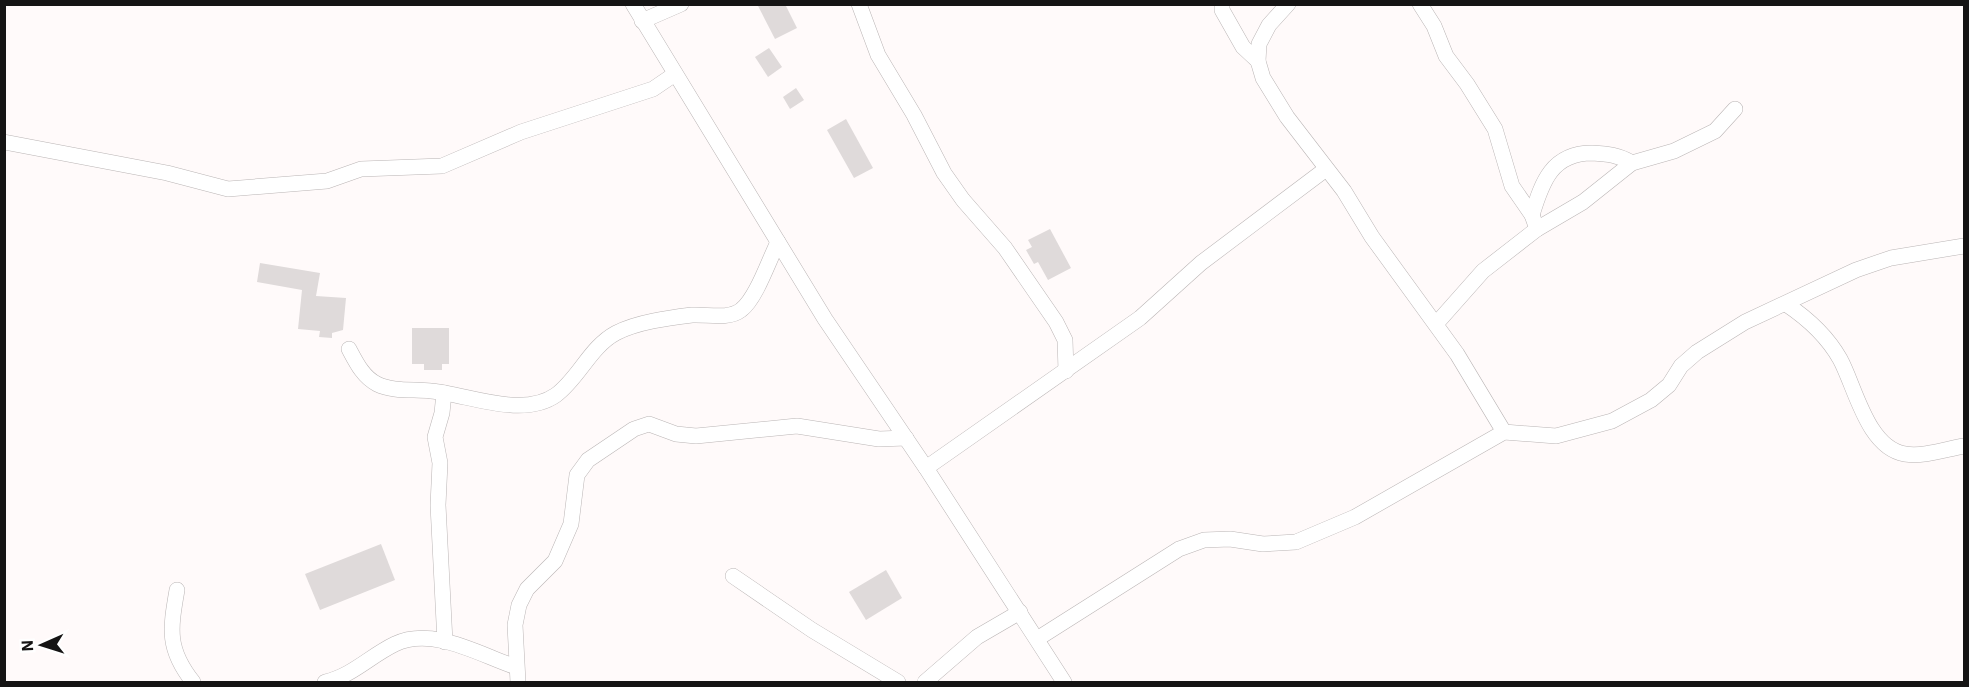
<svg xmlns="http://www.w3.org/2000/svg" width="1969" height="687" font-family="'IBM Plex Sans',sans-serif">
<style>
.building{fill:#dfdada}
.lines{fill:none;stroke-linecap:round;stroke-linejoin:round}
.minor-casing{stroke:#bab5b5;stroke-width:16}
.minor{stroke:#fff;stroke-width:15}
</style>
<rect width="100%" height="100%" fill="#fffafa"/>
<g class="building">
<path d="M757,4H785L797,28L775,39Z"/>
<path d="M769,48L782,67L768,77L755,57Z"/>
<path d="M796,88L804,100L790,109L783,97Z"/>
<path d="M846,119L873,168L854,178L827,130Z"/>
<path d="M1050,229L1071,268L1048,280L1038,262L1034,264L1026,250L1032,247L1028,240Z"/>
<path d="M260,263L320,273L316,296L346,298L343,330L332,333V338L319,337L320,331L298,329L302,290L257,282Z"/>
<path d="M412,328H449V364H442V370H424V364H412Z"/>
<path d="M381,544L395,580L320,610L305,574Z"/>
<path d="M886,570L902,598L866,620L849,592Z"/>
</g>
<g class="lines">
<g class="minor-casing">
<g id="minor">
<path d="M633,4L825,319L926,468L1064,682"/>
<path d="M859,4L878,55L914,115L944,173L963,200L1005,248L1056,322L1065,340L1066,371"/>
<path d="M1222,4V10L1243,47L1258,61"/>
<path d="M1288,4L1269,25L1259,44L1258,61L1263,78L1287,117L1344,191L1372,237L1457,354L1504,432"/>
<path d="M1420,4L1434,26L1446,56L1467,84L1495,129L1512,186L1532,215L1537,229"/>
<path d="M642,21L681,4"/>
<path d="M4,142L167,173L228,189L327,181L361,169L442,166L521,132L653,89L675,74"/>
<path d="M1532,215C1542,182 1552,153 1592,153C1608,154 1619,155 1632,163"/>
<path d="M1786,304C1807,318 1827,336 1840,359C1855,386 1867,448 1905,454C1924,457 1946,449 1964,446"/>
<path d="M1436,324L1483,271L1537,229L1583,202L1632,163L1674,151L1715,131L1735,109"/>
<path d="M349,349C356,362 363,377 377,384C393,392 414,389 431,391C467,394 522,419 556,395C579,378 590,347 616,333C637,322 668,318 692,315C707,314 728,320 741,310C756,299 769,260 778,242"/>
<path d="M444,393L442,413L435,437L440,463L438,505L445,642"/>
<path d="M926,468L1140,318L1201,263L1326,169"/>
<path d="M733,576L812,630L898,682"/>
<path d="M177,590C170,630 167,649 193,682"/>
<path d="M1037,639L1179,549L1204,540L1230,539L1263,544L1296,542L1355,517L1504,432L1556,436L1612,421L1651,400L1669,385L1681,366L1697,352L1745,322L1856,270L1891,258L1964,246"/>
<path d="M325,682C352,676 370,656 395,644C433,626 480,655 516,667"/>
<path d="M518,682L515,625L519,605L527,589L555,561L571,524L577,475L588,460L634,429L649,424L676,434L696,436L797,426L879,439L906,438"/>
<path d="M925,682L977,637L1020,612"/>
</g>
</g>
<use href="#minor" class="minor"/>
</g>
<rect width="1969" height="687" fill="none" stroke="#151414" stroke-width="12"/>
<g transform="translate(42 645) rotate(267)" stroke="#ffffff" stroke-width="4.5" paint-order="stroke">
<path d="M0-4.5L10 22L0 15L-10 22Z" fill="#151414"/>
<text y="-9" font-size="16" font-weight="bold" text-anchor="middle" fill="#151414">N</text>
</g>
</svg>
